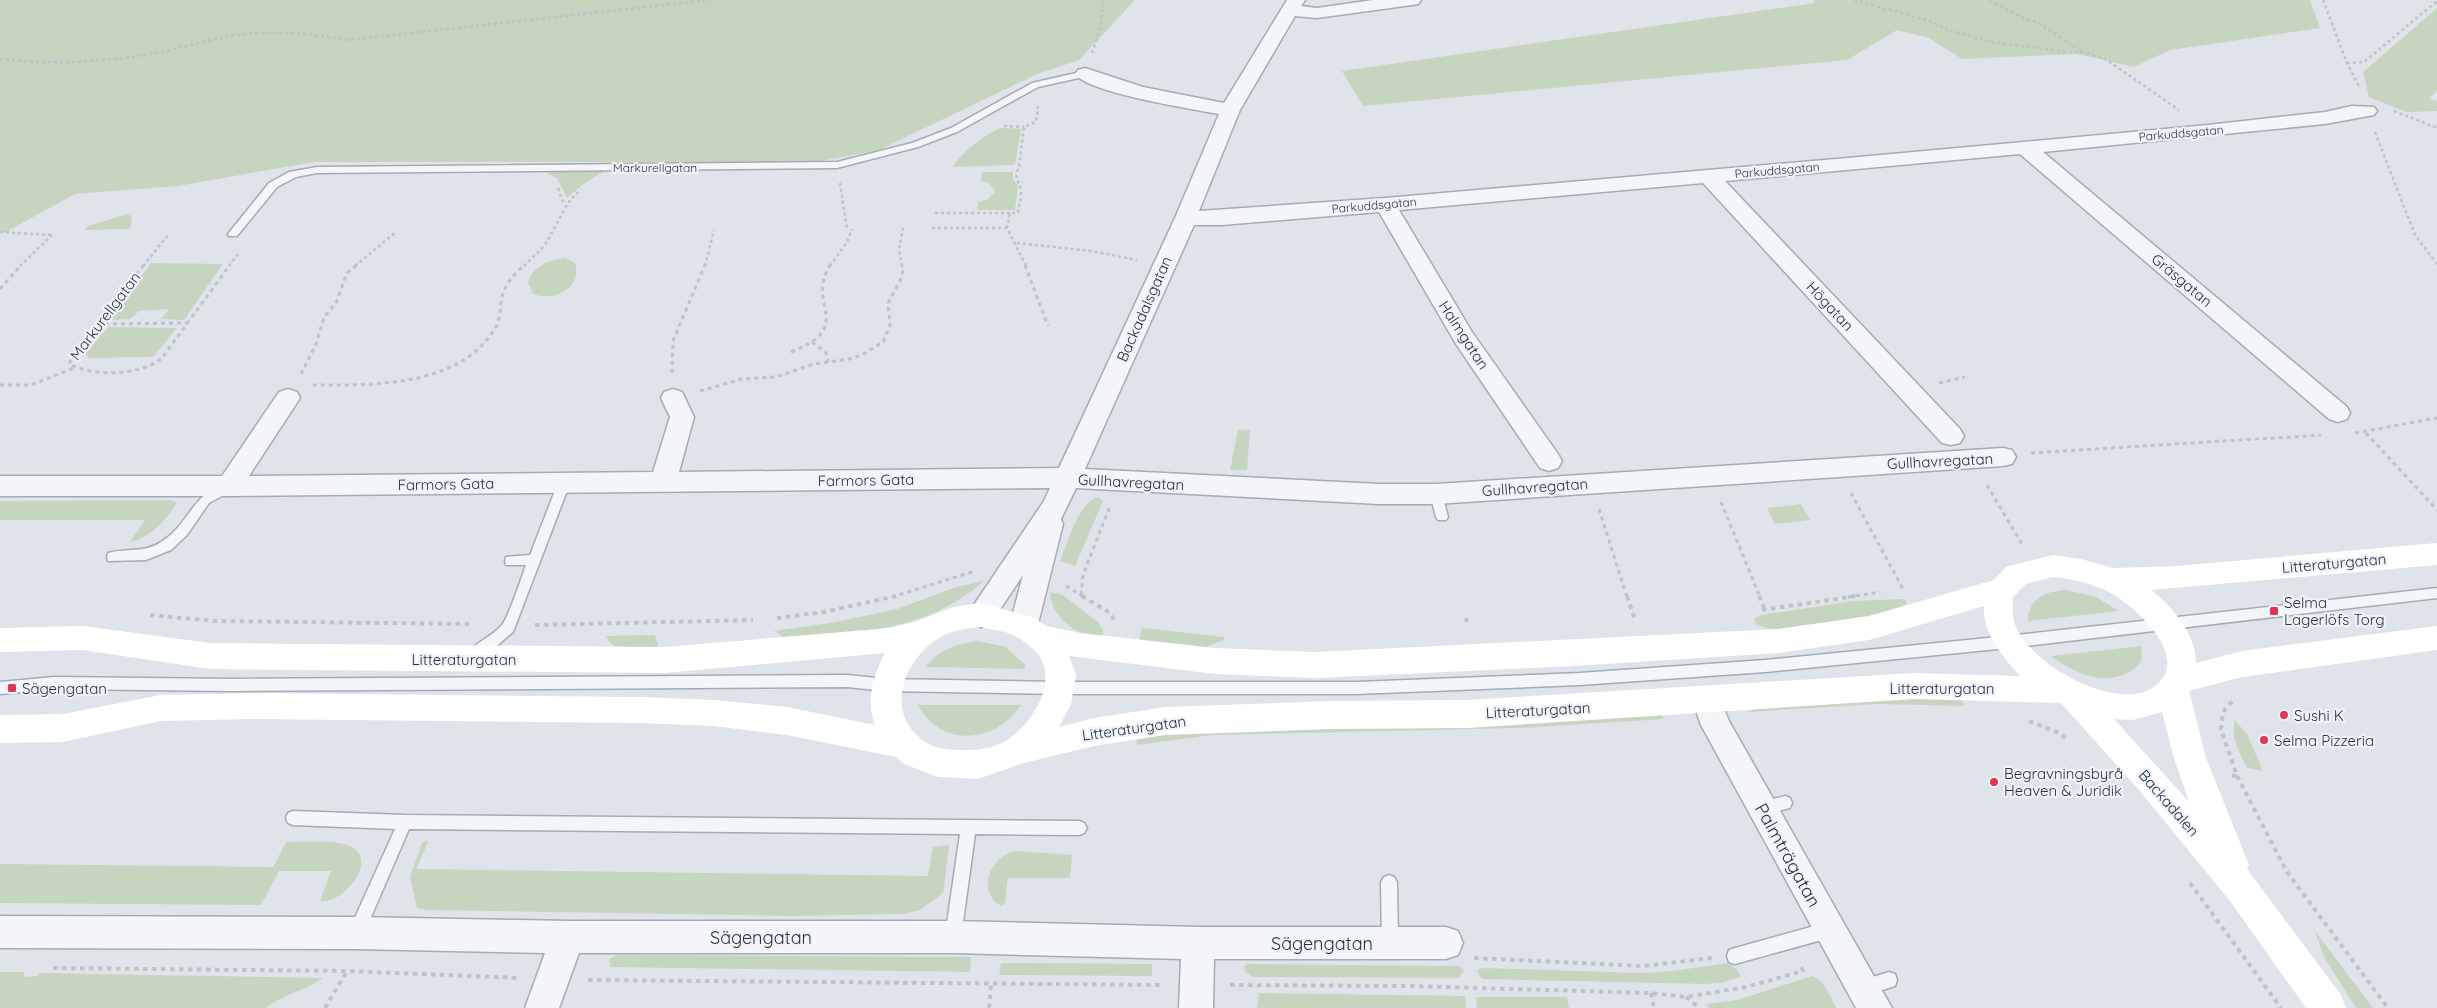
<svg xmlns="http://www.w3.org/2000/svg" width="2437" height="1008" font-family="Quicksand,sans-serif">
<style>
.green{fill:#c6d5c0}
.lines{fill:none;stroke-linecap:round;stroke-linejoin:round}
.lane-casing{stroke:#a4abb5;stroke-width:3}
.street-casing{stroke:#a4abb5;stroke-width:3}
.path-far2{stroke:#bec2c9;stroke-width:2.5;stroke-dasharray:3 3;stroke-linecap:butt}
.path-far1{stroke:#bec2c9;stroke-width:3;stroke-dasharray:4 4;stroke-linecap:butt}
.path{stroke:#bec2c9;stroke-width:4;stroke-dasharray:4.5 4.5;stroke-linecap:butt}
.lane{fill:#f3f5f8;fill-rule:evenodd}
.street{fill:#f3f5f8;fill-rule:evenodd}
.secondary{fill:#fff;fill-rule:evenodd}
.poi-dot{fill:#dd3757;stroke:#eff3f7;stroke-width:2}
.labels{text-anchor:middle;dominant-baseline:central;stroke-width:4.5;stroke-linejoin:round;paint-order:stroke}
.far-street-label{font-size:12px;fill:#263243;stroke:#eff3f7}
.street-label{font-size:15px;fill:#263243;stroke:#eff3f7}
.poi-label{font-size:15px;fill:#263243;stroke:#eff3f7;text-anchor:start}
.near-street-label{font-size:18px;fill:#263243;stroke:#eff3f7}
</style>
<rect width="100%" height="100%" fill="#dfe4ea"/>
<g class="green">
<path d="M0,0H1135L1079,60L1035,75L879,150L815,162H314L178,186L75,194L4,233H0Z"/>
<path d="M1814,0H2310L2320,28L2170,50L2134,67L2077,54L1962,59L1929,38L1897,30L1847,60L1363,106L1342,71L1815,3Z"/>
<path d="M2437,8V91L2429,98L2437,102V111L2406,112L2369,97L2363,72Z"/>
<path d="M1001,128L1021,129L1015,165L952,167C964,151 983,135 1001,128Z"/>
<path d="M560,170L603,172L586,182L567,198L557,178L545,172Z"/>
<path d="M982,172H1013V179L1018,186L1015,210H977L978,202L987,200L995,192L990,184L981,181Z"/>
<path d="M127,214L131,216L132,223L129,229L84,230L88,226Z"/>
<path d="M565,258L575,263C583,288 554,302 533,294L528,283C533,266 548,260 565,258Z"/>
<path d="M151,263L223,264L184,320L161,319L169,309L139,311L130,319L107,320Z"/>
<path d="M108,327L177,328L153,357L89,358L85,354Z"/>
<path d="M1238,430H1250L1247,470H1230Z"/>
<path d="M1099,497L1103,501L1075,566L1060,561C1067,544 1079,500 1099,497Z"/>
<path d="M170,500L177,502C167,520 151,537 130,542L145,520H0V501Z"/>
<path d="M1801,504L1810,520L1775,524L1767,508Z"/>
<path d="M984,581C924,633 861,631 786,639L774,631L836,622L897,609L956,587Z"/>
<path d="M2067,590L2096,597L2119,611L2028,621C2028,598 2047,591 2067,590Z"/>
<path d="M1050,592L1063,595L1099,623L1103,631V636C1079,640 1050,616 1050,592Z"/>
<path d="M1904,599L1907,604C1872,618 1819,631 1780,630C1773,630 1765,627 1757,625L1754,619L1761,615L1853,601Z"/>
<path d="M1144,628L1224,637V640L1200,649L1139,640L1141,629Z"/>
<path d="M655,635L658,646C642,652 614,655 606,636Z"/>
<path d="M978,641L1006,647L1025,665V669L926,667C938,649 957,644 978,641Z"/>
<path d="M2142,646L2141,662C2116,691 2076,676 2051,656Z"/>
<path d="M1961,698L1964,706L1878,704L1747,712C1805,690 1898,698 1961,698Z"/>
<path d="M918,705H1021C996,743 941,749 918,705Z"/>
<path d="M1655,712L1662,716L1664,719L1518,728L1213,735L1137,745L1136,735Z"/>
<path d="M2235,720L2248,736L2263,771L2247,768C2240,753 2230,737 2235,720Z"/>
<path d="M426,840L428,842L416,869L928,876L933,847L948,845L949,847L943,893L920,910L903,914L790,916L429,910L417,908L410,877L422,843Z"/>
<path d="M286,842C303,842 337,839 352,847C378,861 343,905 320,901L331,871H279L261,905L0,903V864L273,867Z"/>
<path d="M1016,851L1072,855L1070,878H1008L1005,903L1001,906C975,891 991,855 1016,851Z"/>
<path d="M2315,931L2373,1008H2356L2324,957Z"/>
<path d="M617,955L971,957L970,972L611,967L609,959Z"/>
<path d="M1001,963L1152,964V976L999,975Z"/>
<path d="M1729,963L1737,970L1741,977L1724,982L1706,984L1483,979L1480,977L1477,970L1483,968L1642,973L1672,971Z"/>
<path d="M1247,964L1460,966L1463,971L1459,978L1253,977L1245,972L1244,966Z"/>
<path d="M0,972H25L23,977L38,976L40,973L323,978C305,991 283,994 266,1008H0Z"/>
<path d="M1812,976C1825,980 1830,996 1836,1008H1708L1707,1004L1737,1000Z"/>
<path d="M1259,993L1465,996L1466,1008H1257Z"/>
<path d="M1476,997H1567L1569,1008H1477Z"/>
</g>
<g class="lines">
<g class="lane-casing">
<g id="lane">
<path d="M1085,71L1090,74L1088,76L1038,87L957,132L918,147L837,168L317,173L296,177L277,187L237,236H229L228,234L269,183L289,172L317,167L837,162L912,143L951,128L1032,83Z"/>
<path d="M564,478L570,483L513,632L491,651L475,659L470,657L468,653C472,645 494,635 502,625C509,616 521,579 526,565H506L505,561L506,557L530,555L558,483Z"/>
<path d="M227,483L233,488L231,491L209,503L187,535L171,550L146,560L108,561L107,557L108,553C126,548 145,553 161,542C190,524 190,495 227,483Z"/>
<path d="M1436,489L1442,494L1448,517L1446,520H1438L1436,517L1430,494Z"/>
<path d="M2437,588V598L2008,648L1765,672L1580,685L1357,694H1061L886,691L847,687L234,691L54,689L0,694V682L54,677L234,679L847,675L886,679L1061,682H1357L1580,673L1765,660L2008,636Z"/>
<path d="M1785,796L1790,798L1792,803L1790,808L1762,815L1757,813L1755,808L1757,803Z"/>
<path d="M293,811L405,815L1079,821L1084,823L1087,828L1084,833L1079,835L975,834L961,937L959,942L953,945L947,942L945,937L960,834L409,829L362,938L356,941L350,938L348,933L395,829L293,825L288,823L286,818L288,813Z"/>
<path d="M1389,875L1394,877L1397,882L1398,943L1396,949L1390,951L1384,949L1382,943L1381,882L1384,877Z"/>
<path d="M1829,922L1835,925L1837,930L1835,935L1829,938L1735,964L1729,962L1727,956L1729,950L1735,948Z"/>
<path d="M1889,972L1895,974L1897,980L1895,986L1863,996L1857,994L1855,988L1857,982Z"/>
</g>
</g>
<g class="street-casing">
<g id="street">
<path d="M1287,0H1305L1301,6L1317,8L1373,0H1421L1418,4L1412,5L1317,18L1295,16L1240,110L1199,211L1385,198L1859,157L2208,125L2325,112L2352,106L2374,107L2377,111L2374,115L2325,124L2043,152L2347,407L2350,413L2347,419L2338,422L2329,419L2020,154L1725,181L1960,429L1964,436L1960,443L1951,445L1942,443L1703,183L1399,210L1472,332L1558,454L1562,461L1558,468L1549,471L1540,468L1456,344L1379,212L1222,225H1194L1085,469L1379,484H1436L2003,448L2012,450L2016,457L2012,464L2003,466L1436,504H1379L1076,488L1061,519L1063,524L1038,624L1034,632L1024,636L1014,632L1010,624L1023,575L991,623L981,627L971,623L967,615L1044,501L1050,488L229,496H0V476H222L279,392L288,389L297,392L300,398L249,476L653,472L670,417L661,398L664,392L673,389L682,392L694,417L679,472L1059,468L1175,218L1219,114C1192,109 1089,93 1075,74L1078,70L1085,68L1143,87L1224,103Z"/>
<path d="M1707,687L1717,691L1729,721L1892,1008H1856L1701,725L1692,700L1697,691Z"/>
<path d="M0,916L356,917L568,921H953L1198,927H1446L1458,931L1463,943L1458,955L1446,959H1214L1213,1008H1179L1181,959L953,953H579L559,1008H525L545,953L356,949L0,948Z"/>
</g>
</g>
<g class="path-far2">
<path d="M1854,0L1927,20L1951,31L1992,42L2066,52H2082L2104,58L2179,110"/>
<path d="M1990,0L2019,16L2039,23L2082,52"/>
<path d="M2323,0L2347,63L2360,88"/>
<path d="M1092,53L1100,29L1104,0"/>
<path d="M0,59C47,65 98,62 145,55C182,49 219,35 257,33C288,31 317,35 348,40L710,0"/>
<path d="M2347,63L2364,62L2437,1"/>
<path d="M2394,111L2437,128"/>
<path d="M1004,126L1024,127"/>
<path d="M2375,132L2415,235L2437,264"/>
<path d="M840,183L847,229"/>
<path d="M558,188L564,205"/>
<path d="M935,213H1010"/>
<path d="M932,228H1007"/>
<path d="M0,232L51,235"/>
<path d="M1017,243L1091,251L1137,260"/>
<path d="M20,266L52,235"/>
<path d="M143,266L169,234"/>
<path d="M229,266L238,254"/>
<path d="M355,266L396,232"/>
<path d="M524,266L545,245L568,203L581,189"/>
<path d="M705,266L714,230"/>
<path d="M830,266L847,242L852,229"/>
<path d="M902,266L899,250L903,228"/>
<path d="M1026,266L1007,228L1010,213H1018C1019,206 1021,199 1021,192C1021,182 1012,178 1019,168L1024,127L1036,122L1038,106"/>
</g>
<g class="path-far1">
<path d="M144,265L76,351L69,364C94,377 140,376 162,358L230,265"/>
<path d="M1025,265L1048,326"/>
<path d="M0,289L21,265"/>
<path d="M97,324L187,323"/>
<path d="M812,342L826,353L828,362"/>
<path d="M791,352C857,326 805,306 830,265"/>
<path d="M672,373L673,341L705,265"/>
<path d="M301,374L316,344L324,317L336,303L347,273L357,265"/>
<path d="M1939,383L1965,377"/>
<path d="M0,385H31L74,368"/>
<path d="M313,385C374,385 462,388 497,325C500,318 500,310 501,302C503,286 513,275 525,265"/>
<path d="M700,391L742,379L776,377L814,364L849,359L862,355L883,342L890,325L888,303L900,281L903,271L902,265"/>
<path d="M2355,433L2437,418"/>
<path d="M2366,433L2437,510"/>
<path d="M2031,453L2321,435"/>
<path d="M1987,485L2023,546"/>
<path d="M1851,493L1903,589"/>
<path d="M1721,502L1760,597"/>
<path d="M1599,509L1627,597"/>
<path d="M1066,586L1084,597"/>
<path d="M1081,595L1083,575L1110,506"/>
<path d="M892,597L975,571"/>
<path d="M1848,597L1880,592"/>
</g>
<g class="path">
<path d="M1082,596L1107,611L1114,619"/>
<path d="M1627,596L1635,620"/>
<path d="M1759,596L1765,610"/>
<path d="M1762,610L1856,596"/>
<path d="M150,615L215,621L473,624"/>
<path d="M777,618L824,612L896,596"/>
<path d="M1466,618L1468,627"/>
<path d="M535,625L753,620"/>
<path d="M2029,721L2059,733L2068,740"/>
<path d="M2232,776H2237L2221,729L2223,712L2235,698"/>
<path d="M2237,776L2287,872L2388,1008"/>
<path d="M2190,883L2281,1008"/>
<path d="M1474,958L1643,966L1712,958"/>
<path d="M53,968L347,971L519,978"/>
<path d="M588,980L1164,985"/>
<path d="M1230,985L1408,986L1651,993L1686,997L1746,987L1803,971L1800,964"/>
<path d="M1651,993L1654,1008"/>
<path d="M1686,997L1700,1008"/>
<path d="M325,1008L347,971"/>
<path d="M989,1008L991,984"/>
</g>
<use href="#lane" class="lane"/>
<use href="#street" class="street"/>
<path class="secondary" d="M2437,543V565L2151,590C2173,607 2196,634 2196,663L2242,651L2437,626V650L2242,677L2189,691L2206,758L2249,865L2247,869L2341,995L2346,1008H2306L2230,901L2139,790L2061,703L1914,699L1467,728L1331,729L1165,735L1094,746L1024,763L978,779L938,777L904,764L896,757L787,735L714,726L639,723L254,719L161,721L63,742L0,743V715L63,714L161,695L254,693L639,697L714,700L787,707L875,725C865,700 874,675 885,653L665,673L210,669L83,650L0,652V628L83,626L210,643L665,647L890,628L917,621L953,607L981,603L1035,618L1046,626L1080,633L1215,648L1316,652L1778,629L1869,616L1994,580L2006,567L2053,555L2081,559L2113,568L2176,566ZM2053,577C2071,579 2088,582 2105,590C2132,603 2197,659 2152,688C2113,713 2019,659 2013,617C2012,611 2013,603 2013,597L2026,584ZM1984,606C1982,633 2003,657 2020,676L1914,673L1467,700L1331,701L1165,707L1094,718L1059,727L1071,704L1076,675L1069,656L1215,674L1316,678L1574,666L1778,653L1869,640ZM981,627C992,630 1008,631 1017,637C1024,641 1033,648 1038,654C1060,684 1029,729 1002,743C987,750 973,750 957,750C942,749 931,748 919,737C883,707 908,653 944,635C955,630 969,628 981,627ZM2162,712L2174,758L2189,802L2114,719L2133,720Z"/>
</g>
<g class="poi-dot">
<rect x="2269" y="606" width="10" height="10" rx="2.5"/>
<rect x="7" y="683" width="10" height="10" rx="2.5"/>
<circle cx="2284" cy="715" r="5"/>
<circle cx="2264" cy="740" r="5"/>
<circle cx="1994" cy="782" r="5"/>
</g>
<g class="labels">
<g class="far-street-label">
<text transform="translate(2181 133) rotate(-5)">Parkuddsgatan</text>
<text x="655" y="167">Markurellgatan</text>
<text transform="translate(1777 170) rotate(-5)">Parkuddsgatan</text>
<text transform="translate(1374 205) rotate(-5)">Parkuddsgatan</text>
</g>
<g class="street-label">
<text transform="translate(2182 280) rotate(40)">Gräsgatan</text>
<text transform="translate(1830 306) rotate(47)">Högatan</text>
<text transform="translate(1144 309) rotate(-66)">Backadalsgatan</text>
<text transform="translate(105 316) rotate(-53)">Markurellgatan</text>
<text transform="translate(1464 335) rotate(57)">Halmgatan</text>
<text transform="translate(1940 461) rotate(-3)">Gullhavregatan</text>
<text transform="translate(866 480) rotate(-1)">Farmors Gata</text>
<text transform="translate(1131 482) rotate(3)">Gullhavregatan</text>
<text transform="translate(446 484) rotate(-1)">Farmors Gata</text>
<text transform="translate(1535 487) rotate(-4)">Gullhavregatan</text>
<text transform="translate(2334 563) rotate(-5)">Litteraturgatan</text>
<text x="464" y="659">Litteraturgatan</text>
<text x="1942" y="688">Litteraturgatan</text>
<text transform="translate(1538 710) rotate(-3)">Litteraturgatan</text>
<text transform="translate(1134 728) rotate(-8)">Litteraturgatan</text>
<text transform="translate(2169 803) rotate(49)">Backadalen</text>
</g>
<g class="poi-label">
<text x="2284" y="602">Selma<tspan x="2284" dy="17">Lagerlöfs Torg</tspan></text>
<text x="22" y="688">Sägengatan</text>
<text x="2294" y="715">Sushi K</text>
<text x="2274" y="740">Selma Pizzeria</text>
<text x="2004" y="773">Begravningsbyrå<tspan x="2004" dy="17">Heaven &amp; Juridik</tspan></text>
</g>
<g class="near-street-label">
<text transform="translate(1788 855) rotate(61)">Palmträgatan</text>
<text x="761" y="937">Sägengatan</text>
<text x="1322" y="943">Sägengatan</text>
</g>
</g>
</svg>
